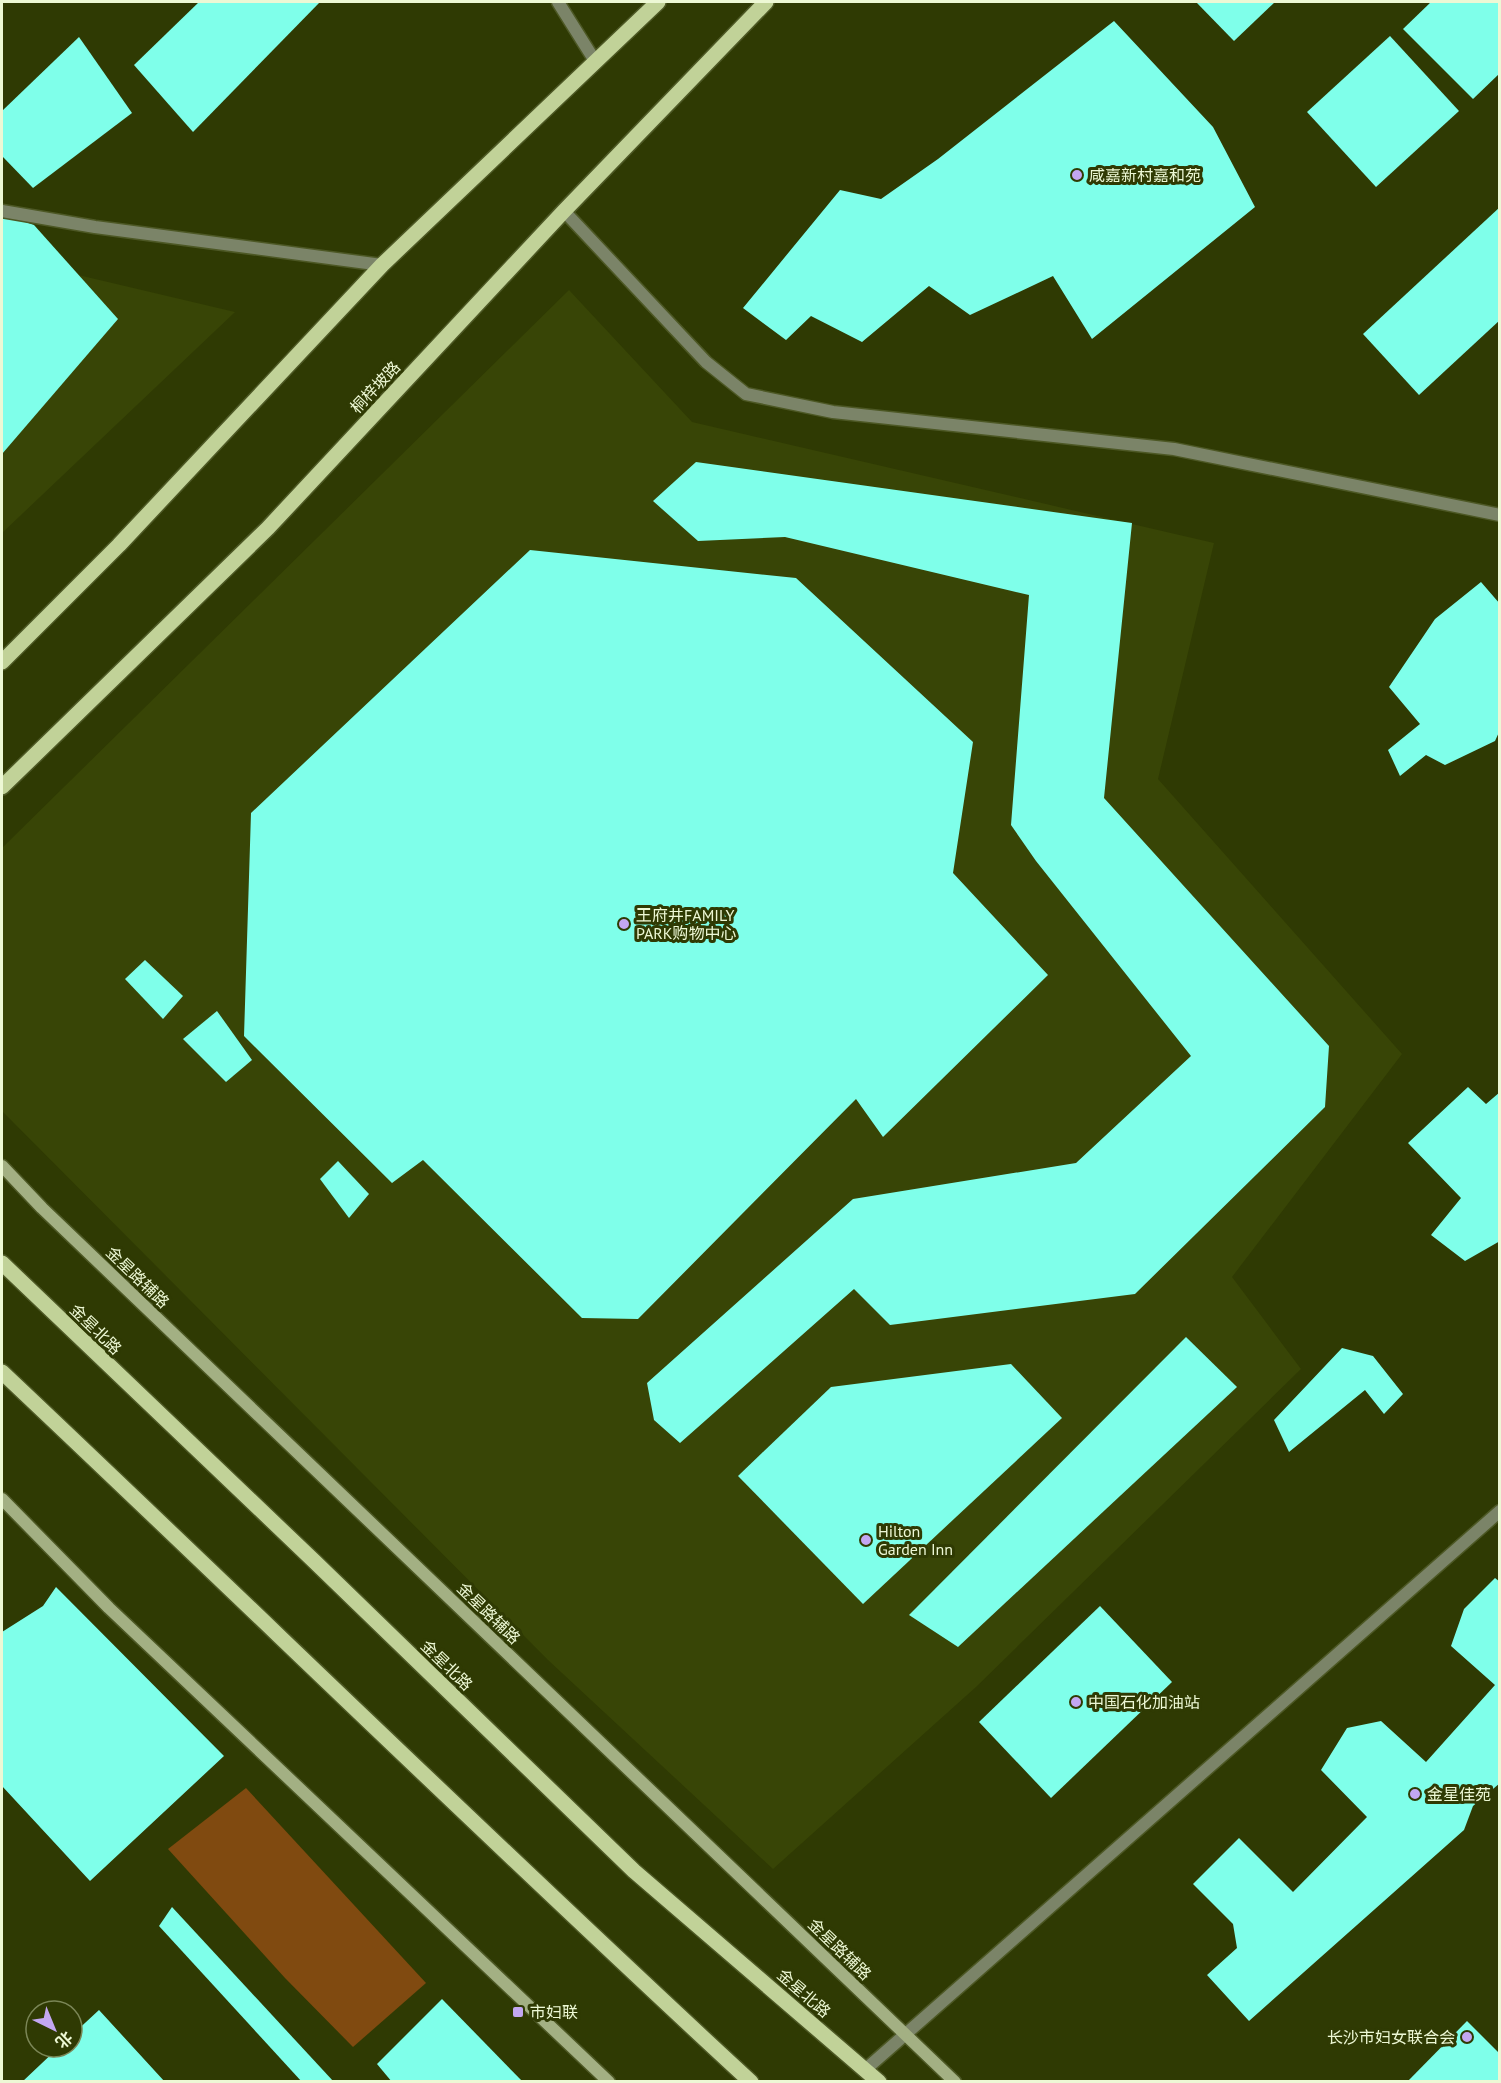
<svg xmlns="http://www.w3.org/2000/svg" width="1501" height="2083" font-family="'PT Sans','Noto Sans SC',sans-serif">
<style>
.built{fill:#384506}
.green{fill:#804a10}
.building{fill:#7fffea}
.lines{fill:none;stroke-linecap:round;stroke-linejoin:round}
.street-casing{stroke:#4d5825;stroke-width:15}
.secondary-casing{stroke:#4d5825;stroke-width:15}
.primary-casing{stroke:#4d5825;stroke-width:18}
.street{stroke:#7b8468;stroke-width:12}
.secondary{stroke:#a3b083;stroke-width:12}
.primary{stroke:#c1d298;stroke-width:15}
.poi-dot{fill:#c3a7f2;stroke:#2f3a03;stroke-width:2}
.labels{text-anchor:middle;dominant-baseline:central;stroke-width:6;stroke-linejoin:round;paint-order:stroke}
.poi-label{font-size:16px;fill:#edf8d5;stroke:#2f3a03;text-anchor:start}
.street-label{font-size:16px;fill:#edf8d5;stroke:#2f3a03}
</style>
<rect width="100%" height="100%" fill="#2f3a03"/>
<g class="built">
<path d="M2,257L235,312L2,533Z"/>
<path d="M569,290L692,422L1214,543L1158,779L1402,1054L1232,1277L1301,1369L976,1687L773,1869L548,1660L2,1111V848Z"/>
</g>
<path class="green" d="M246,1788L426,1983L353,2047L285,1978L168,1849Z"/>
<g class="building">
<path d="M199,2H320L193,132L134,65Z"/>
<path d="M1196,2H1275L1234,41Z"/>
<path d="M1431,2H1500V73L1473,99L1403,29Z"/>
<path d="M1114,21L1213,127L1255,207L1092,339L1053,276L970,315L929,286L862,342L811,316L786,340L743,308L840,190L881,199L938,159Z"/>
<path d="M1390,36L1459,111L1376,187L1307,112Z"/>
<path d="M79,37L132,113L33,188L2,156V111Z"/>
<path d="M1500,207V320L1419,395L1363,334Z"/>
<path d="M2,214L34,225L118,319L2,454Z"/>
<path d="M696,462L1132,523L1104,798L1329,1046L1325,1107L1135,1294L890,1325L854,1289L680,1443L654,1420L647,1383L853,1199L1076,1163L1191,1056L1036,861L1011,825L1029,595L785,537L698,541L653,501Z"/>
<path d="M530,550L796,578L973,742L953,873L1048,975L883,1137L856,1099L638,1319L582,1318L423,1160L392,1183L244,1036L251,813Z"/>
<path d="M1481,582L1500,604V730L1495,741L1445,765L1426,755L1400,776L1388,750L1420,724L1389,687L1435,619Z"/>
<path d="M145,960L183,996L163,1019L125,979Z"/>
<path d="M217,1011L252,1060L226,1082L183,1039Z"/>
<path d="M1468,1087L1486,1104L1500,1092V1241L1465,1261L1431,1235L1461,1198L1408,1143Z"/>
<path d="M338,1161L369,1194L349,1218L320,1179Z"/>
<path d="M1186,1337L1237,1387L958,1647L909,1615Z"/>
<path d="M1342,1348L1373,1356L1403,1394L1384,1414L1365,1390L1289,1452L1274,1420Z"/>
<path d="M1011,1364L1062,1418L863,1604L738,1476L831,1387Z"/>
<path d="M1495,1578L1500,1582V1783L1473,1806L1464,1830L1249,2021L1207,1975L1237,1948L1233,1924L1193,1884L1239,1838L1293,1892L1367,1817L1321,1770L1347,1728L1381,1721L1426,1762L1495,1685L1451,1646L1464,1609Z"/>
<path d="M56,1587L224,1756L90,1881L2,1786V1632L43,1606Z"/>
<path d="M1100,1606L1172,1682L1051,1798L979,1722Z"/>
<path d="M172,1907L334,2082H302L159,1926Z"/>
<path d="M442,1999L523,2082H392L377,2064Z"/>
<path d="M99,2010L165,2082H22L59,2047H72V2035Z"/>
<path d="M1467,2021L1500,2054V2082H1407Z"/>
</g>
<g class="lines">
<g class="street-casing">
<g id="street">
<path d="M558,2L595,61"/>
<path d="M2,211L95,227L382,265"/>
<path d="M564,211L706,362L746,394L833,412L1174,449L1500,515"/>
<path d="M866,2069L1500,1511"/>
</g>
</g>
<g class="secondary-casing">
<g id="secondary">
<path d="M2,1166L42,1208L955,2082"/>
<path d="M2,1499L109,1608L609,2082"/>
</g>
</g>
<g class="primary-casing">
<g id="primary">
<path d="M2,662L119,545L382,265L658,2"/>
<path d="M2,787L268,528L564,211L766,2"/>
<path d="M2,1263L314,1561L634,1871L879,2082"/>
<path d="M2,1372C252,1608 498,1849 751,2082"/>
</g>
</g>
<use href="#street" class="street"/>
<use href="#secondary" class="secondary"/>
<use href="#primary" class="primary"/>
</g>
<g class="poi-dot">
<circle cx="1077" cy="175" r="6"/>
<circle cx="624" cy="924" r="6"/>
<circle cx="866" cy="1540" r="6"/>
<circle cx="1076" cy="1702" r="6"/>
<circle cx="1415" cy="1794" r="6"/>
<rect x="512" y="2006" width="12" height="12" rx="3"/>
<circle cx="1467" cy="2037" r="6"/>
</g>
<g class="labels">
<g class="poi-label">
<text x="1089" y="175">咸嘉新村嘉和苑</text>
<text x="636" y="915">王府井FAMILY<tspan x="636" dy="18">PARK购物中心</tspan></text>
<text x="878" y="1531">Hilton<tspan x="878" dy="18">Garden Inn</tspan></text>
<text x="1088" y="1702">中国石化加油站</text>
<text x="1427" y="1794">金星佳苑</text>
<text x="530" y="2012">市妇联</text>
<text x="1455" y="2037" text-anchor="end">长沙市妇女联合会</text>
</g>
<g class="street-label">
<text transform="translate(375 387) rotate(-47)">桐梓坡路</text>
<text transform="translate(138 1277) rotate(44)">金星路辅路</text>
<text transform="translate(96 1329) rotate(44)">金星北路</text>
<text transform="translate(489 1613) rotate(44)">金星路辅路</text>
<text transform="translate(447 1665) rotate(44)">金星北路</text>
<text transform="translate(840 1949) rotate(44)">金星路辅路</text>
<text transform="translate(804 1993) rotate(41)">金星北路</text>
</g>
</g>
<rect width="1501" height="2083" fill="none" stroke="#edf8d5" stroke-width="6"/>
<g transform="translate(54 2029) rotate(137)"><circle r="28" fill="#2f3a03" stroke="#7b8657" stroke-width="1.5"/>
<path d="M0-4.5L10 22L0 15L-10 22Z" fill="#c3a7f2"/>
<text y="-9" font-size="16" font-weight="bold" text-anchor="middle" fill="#edf8d5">北</text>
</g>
</svg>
